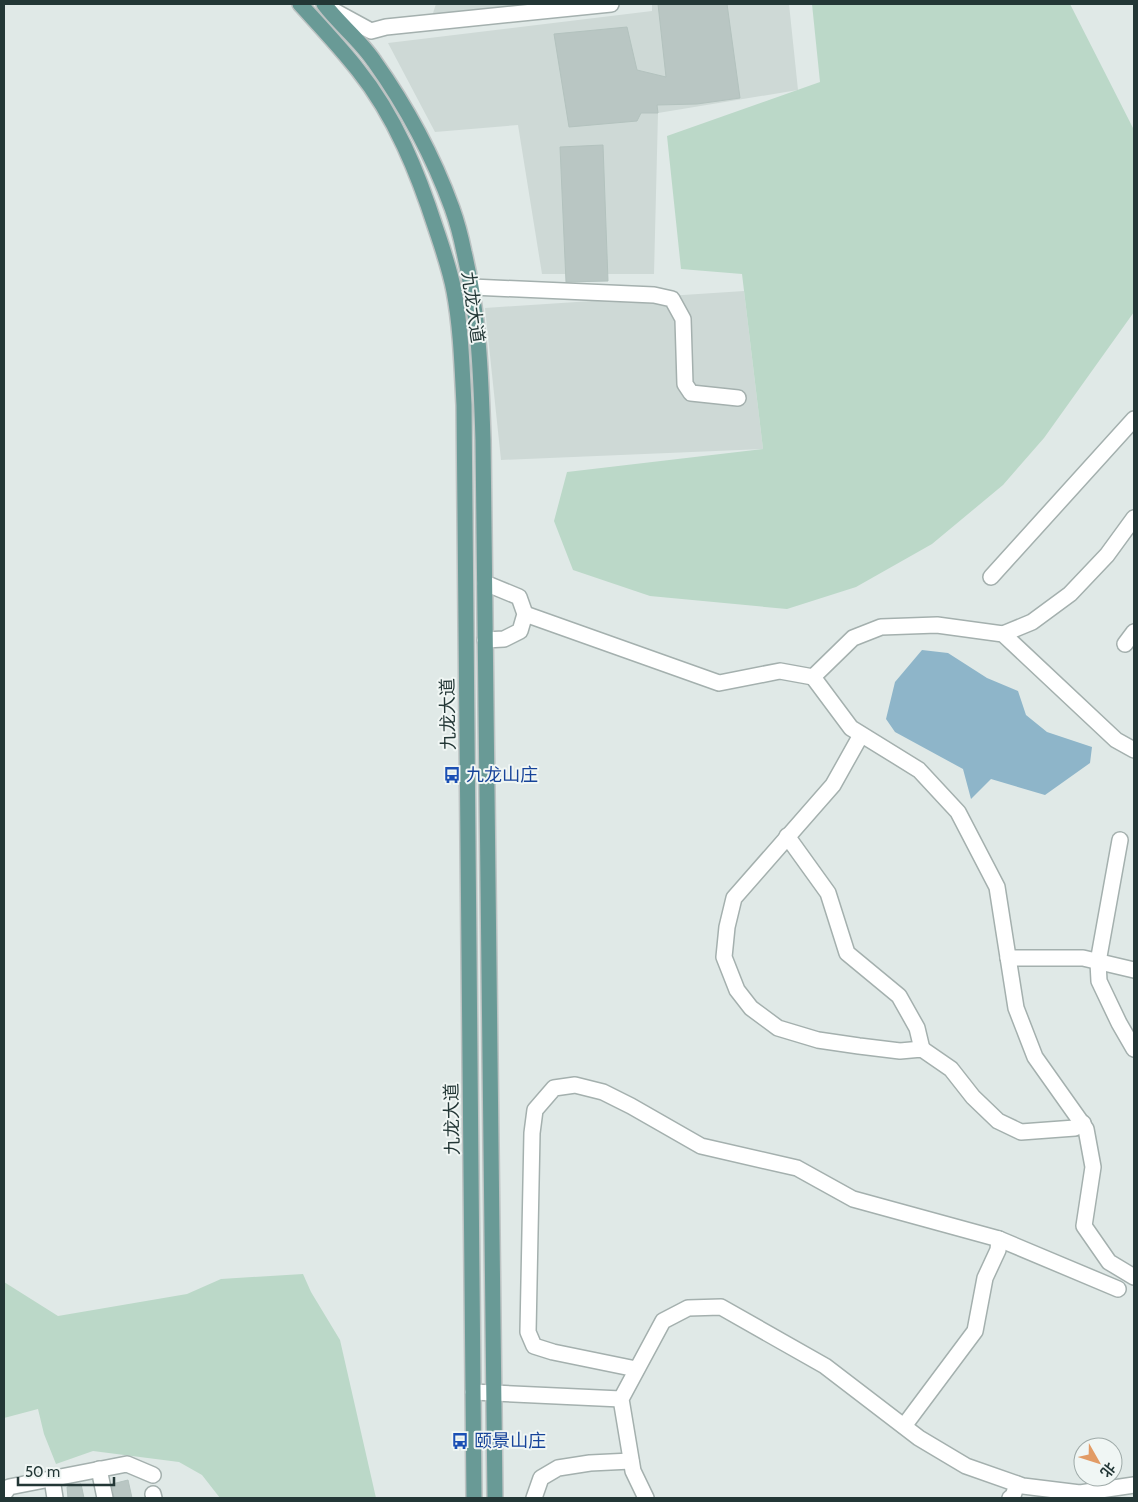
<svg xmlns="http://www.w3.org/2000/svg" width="1138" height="1502" font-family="Cabin,'Noto Sans SC',sans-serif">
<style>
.built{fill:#ced9d6}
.green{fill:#bbd8c8}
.water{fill:#8eb5c9}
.building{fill:#b9c6c3;stroke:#b3c2be}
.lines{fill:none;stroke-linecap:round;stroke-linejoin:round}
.minor-casing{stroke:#a4b0ae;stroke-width:18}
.major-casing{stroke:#bdc3c3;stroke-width:18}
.minor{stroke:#fff;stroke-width:15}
.major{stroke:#699a96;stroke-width:15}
.labels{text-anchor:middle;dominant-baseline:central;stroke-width:4;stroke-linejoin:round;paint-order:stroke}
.street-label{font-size:18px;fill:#233736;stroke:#f0f6f4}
.transit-label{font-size:18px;fill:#164399;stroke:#f0f6f4;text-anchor:start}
</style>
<rect width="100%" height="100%" fill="#e0e9e7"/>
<g class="built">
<path d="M436,4H616L428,28Z"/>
<path d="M652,4H789L798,90L658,113L654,274H542L518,125L435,132L388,43L652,11Z"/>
<path d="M744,291L763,449L501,460L485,308Z"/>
</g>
<g class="green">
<path d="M812,4H1070L1134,130V312L1044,438L1003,485L932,544L856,587L787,609L650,596L573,570L554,521L567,472L763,449L742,274L681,269L667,136L820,82Z"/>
<path d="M303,1274L311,1292L340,1340L376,1498H220L202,1475L179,1462L93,1451L56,1464L44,1434L38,1409L4,1418V1282L58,1316L187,1294L221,1279Z"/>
</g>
<path class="water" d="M922,650L948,653L987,678L1018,691L1026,715L1047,732L1092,747L1090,763L1045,795L991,779L971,799L963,769L895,732L886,719L895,682Z"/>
<g class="building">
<path d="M658,4H727L740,98L697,104L657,105L658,113H641L637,121L569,127L554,34L627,27L637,70L666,77Z"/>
<path d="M603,145L608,281L566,282L560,147Z"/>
<path d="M128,1480L132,1498H114L112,1484Z"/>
<path d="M81,1484L84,1498H68L67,1487Z"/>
</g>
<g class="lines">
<g class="minor-casing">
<g id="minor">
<path d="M327,7L371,31L386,27L611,4"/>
<path d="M472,287L654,295L672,299L683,319L685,384L691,393L738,398"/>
<path d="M991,577L1134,419"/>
<path d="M485,583L519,597L525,614L520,631L504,639L485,640"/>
<path d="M525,614L719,683L780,671L813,677L853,638L881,627L937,625L1003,634L1116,740L1134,750"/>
<path d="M1003,634L1032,622L1070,594L1107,555L1134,518"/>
<path d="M1125,644L1134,632"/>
<path d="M813,677L851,728L919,770L958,812L997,887L1016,1008L1035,1057L1086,1129L1093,1167L1084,1226L1109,1262L1134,1277"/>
<path d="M861,735L833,785L734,898L727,927L724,957L737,990L751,1008L778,1028L818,1040L859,1046L900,1051L922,1049L951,1069L973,1097L998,1121L1021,1132L1075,1128L1083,1123"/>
<path d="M787,836L828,893L847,953L899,996L917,1028L922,1049"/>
<path d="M1120,840L1098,962L1099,981L1119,1023L1134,1049"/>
<path d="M1008,958H1083L1134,970"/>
<path d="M636,1369L553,1352L534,1346L528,1332L532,1133L535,1110L554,1088L575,1085L603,1092L631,1106L701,1146L797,1168L853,1199L999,1239L1118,1289"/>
<path d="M473,1392L621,1399"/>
<path d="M904,1426L975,1331L985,1278L998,1250L999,1239"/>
<path d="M99,1469L105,1498"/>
<path d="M52,1479L55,1498"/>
<path d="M4,1494L9,1487L127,1464L153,1475"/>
<path d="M153,1494L154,1498"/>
<path d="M534,1498L541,1478L558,1468L590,1463L631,1461"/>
<path d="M646,1498L633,1471L621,1399L663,1321L688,1308L721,1307L825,1366L919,1438L966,1466L1023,1486L1080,1493L1134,1485"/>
<path d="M1010,1498L1013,1496L1017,1484"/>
</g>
</g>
<g class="major-casing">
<g id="major">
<path d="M300,4C320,26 340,47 358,70C395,116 418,173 436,229C443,250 450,270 454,291C461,328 462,367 464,405L474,1498"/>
<path d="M324,4C339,24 360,40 374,61C406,106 433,156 452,208C457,222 461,237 464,252C479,314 481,376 483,440L495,1498"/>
</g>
</g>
<use href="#minor" class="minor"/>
<use href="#major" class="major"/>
</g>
<defs>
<g id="bus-bare" transform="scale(1.35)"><path d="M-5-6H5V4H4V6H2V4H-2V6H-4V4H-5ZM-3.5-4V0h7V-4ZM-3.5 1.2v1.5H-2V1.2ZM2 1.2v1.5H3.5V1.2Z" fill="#1a4fb4" stroke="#f0f6f4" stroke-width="2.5" paint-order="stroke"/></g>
</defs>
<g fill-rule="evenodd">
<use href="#bus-bare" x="452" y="775"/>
<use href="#bus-bare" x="460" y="1441"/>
</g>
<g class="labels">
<g class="street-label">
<text transform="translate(473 307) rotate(82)">九龙大道</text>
<text transform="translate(448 714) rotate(-91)">九龙大道</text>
<text transform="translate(452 1119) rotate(-91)">九龙大道</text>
</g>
<g class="transit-label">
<text x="466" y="775">九龙山庄</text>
<text x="474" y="1441">颐景山庄</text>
</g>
</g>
<rect width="1138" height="1502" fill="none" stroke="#233736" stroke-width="10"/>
<g transform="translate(1098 1462) rotate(129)"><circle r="24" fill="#f0f6f4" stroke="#9eaaa8"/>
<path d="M0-4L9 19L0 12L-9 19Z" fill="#e29b65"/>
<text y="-8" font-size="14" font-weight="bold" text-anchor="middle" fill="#233736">北</text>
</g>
<path d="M18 1477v8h96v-8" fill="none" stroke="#233736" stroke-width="2.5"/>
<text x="25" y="1477" font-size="15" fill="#233736" stroke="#f0f6f4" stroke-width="4" paint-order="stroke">50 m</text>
</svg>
